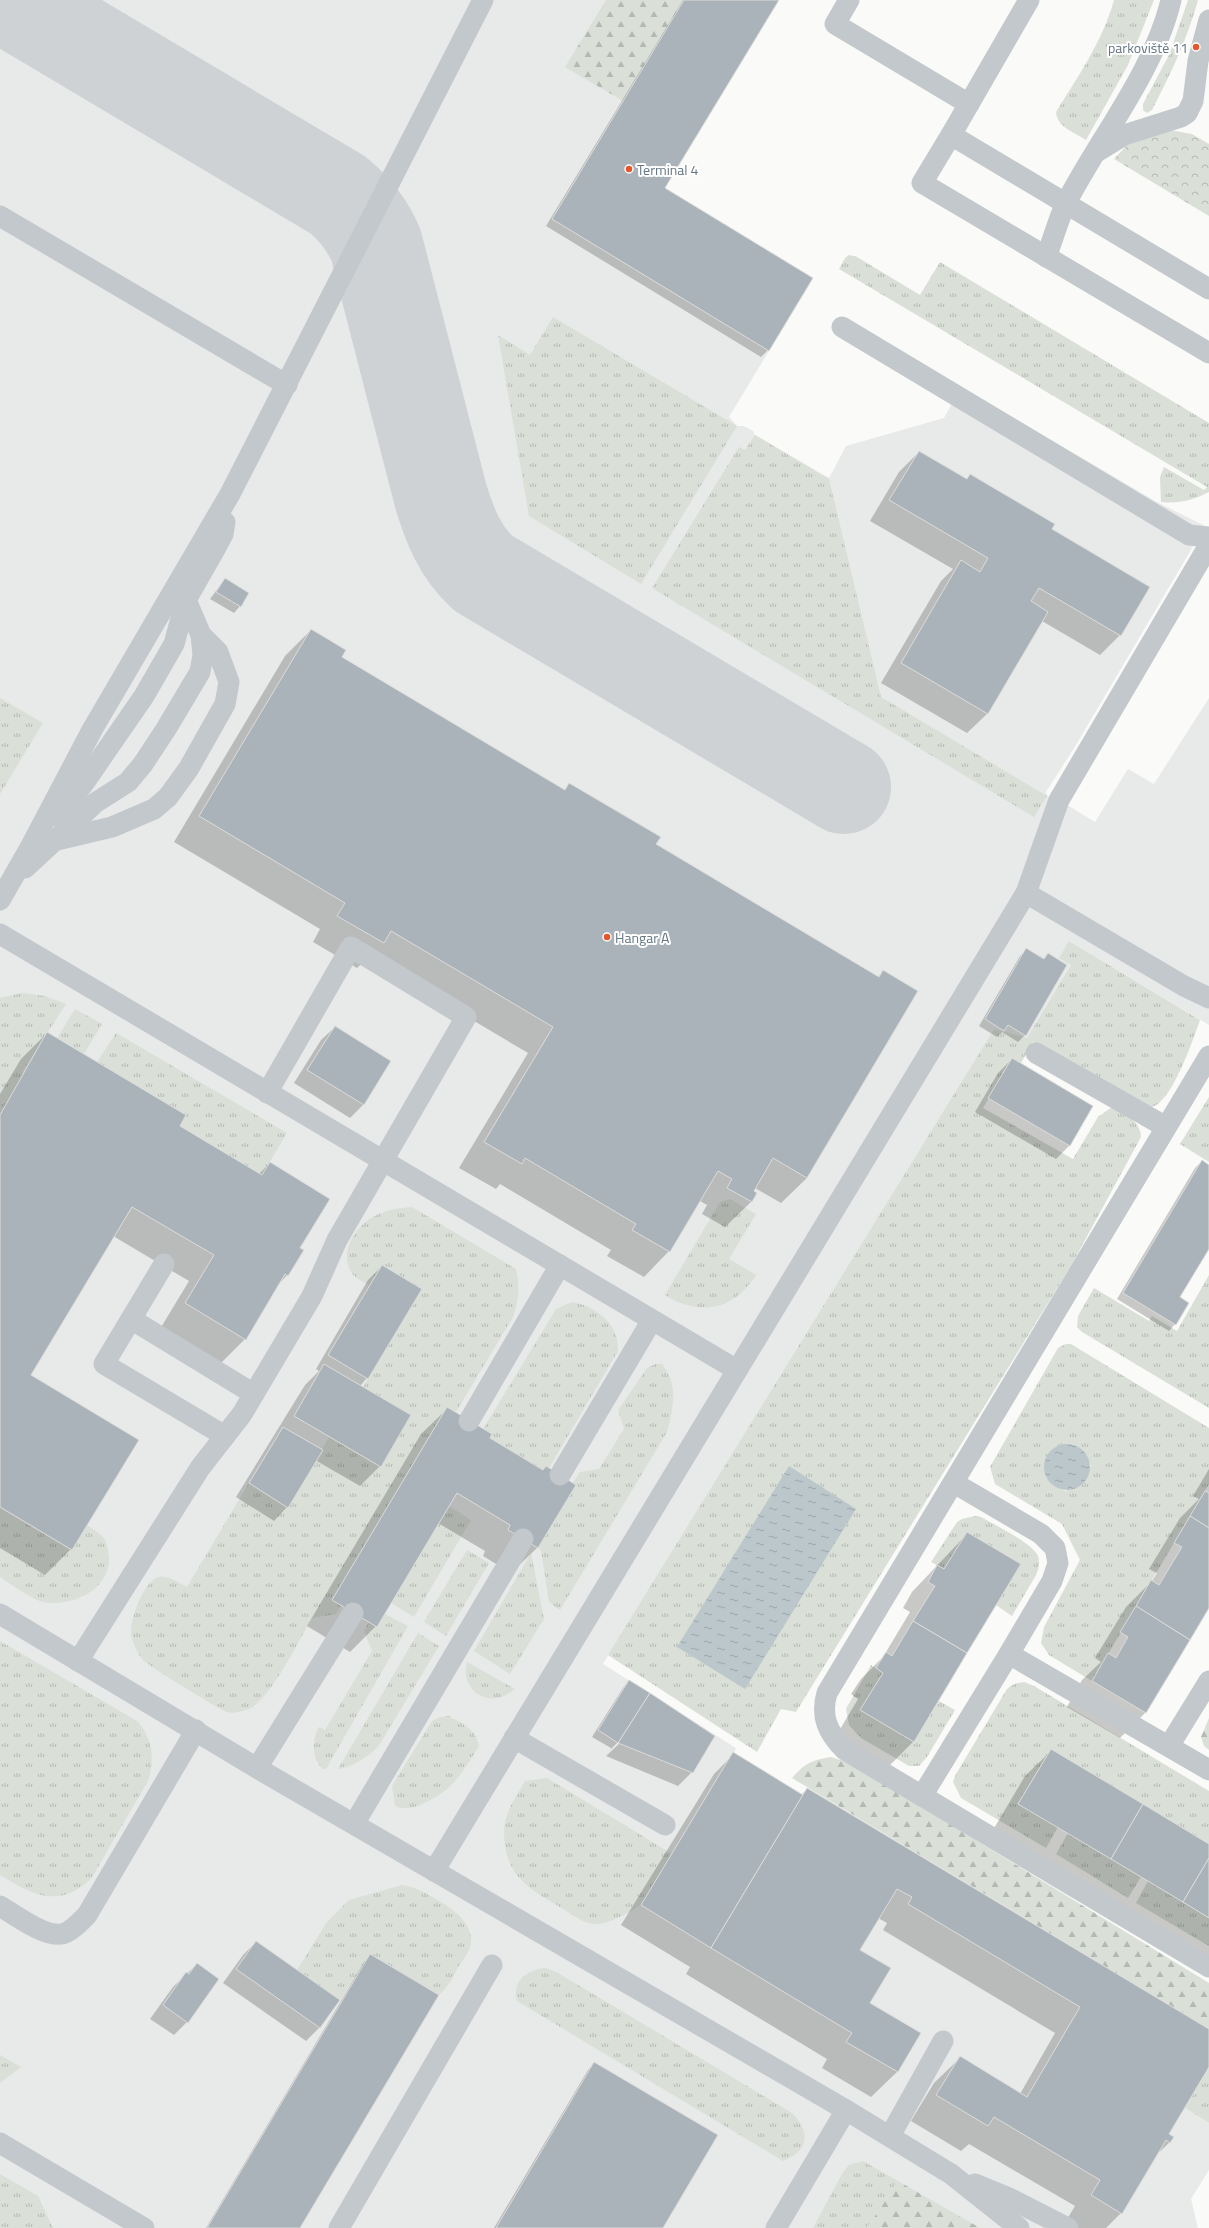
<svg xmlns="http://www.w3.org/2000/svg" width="1209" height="2228" font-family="'Titillium Web',sans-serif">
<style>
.built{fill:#e8e9e9}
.grass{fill:url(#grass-tufts);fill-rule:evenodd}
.forest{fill:url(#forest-firs)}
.park{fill:url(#park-crowns)}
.water{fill:url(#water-ripples)}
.shadow{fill:#0003}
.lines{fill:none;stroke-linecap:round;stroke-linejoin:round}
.taxiway{stroke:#ced2d4;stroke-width:94}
.building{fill:#aab3b9;stroke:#dcdcda}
.lane{stroke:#c3c8cc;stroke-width:21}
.poi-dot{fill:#e4572e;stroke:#fff;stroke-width:1.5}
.labels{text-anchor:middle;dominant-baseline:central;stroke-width:4;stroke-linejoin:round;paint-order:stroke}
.poi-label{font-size:14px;fill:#657683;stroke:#fff;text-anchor:start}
</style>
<defs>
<pattern id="grass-tufts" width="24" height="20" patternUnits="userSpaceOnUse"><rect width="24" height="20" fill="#dadfd7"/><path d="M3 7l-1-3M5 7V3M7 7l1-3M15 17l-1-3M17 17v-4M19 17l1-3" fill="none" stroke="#b4b9b4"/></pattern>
<pattern id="forest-firs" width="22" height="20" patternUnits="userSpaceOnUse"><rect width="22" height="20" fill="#dadfd7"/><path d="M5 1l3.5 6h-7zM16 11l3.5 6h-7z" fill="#b4b9b4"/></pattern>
<pattern id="park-crowns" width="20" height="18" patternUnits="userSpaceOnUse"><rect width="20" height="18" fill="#dadfd7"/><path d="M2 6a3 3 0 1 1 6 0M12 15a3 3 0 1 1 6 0" fill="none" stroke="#b4b9b4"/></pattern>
<pattern id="water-ripples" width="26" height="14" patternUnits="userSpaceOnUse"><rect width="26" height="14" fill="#bbc7cb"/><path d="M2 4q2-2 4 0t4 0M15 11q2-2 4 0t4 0" fill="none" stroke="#9ca6aa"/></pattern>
</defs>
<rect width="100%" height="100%" fill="#fafaf8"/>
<path class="built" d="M0,0H779L665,188L813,278L729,417L737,426H744L753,431L755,435L829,478L846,446L944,418L961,387L1157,502L1205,526L1076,745L1046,792L1047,796L1059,800L1095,822L1128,769L1154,784L1209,698V1025L1069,941L1071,965L1027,1039L994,1029L603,1664L736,1748L734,1753L803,1795L807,1788L1209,2029V2067L1185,2108L1209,2123V2170L1191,2199L1198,2228H0Z"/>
<g class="grass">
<path d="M1114,0H1154L1128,65L1086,140C1074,132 1057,127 1056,112C1078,77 1103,40 1114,0Z"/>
<path d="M1188,0H1198C1187,40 1171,73 1152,110L1147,113L1143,110V104L1169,55Z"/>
<path d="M849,255L857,257L920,295L940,262L1209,423V492C1194,500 1178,504 1161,502L1160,477L1164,467L1204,490L1207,487L839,269L845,258Z"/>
<path d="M553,317L737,426L641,584L529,516L498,335L530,355Z"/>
<path d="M755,435L829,479L881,697L1047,796L1034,817L652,588L739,447L745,450Z"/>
<path d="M0,698L43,723L0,794Z"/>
<path d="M1069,941L1200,1020C1193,1040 1172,1102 1152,1107L1142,1105L1033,1042L1021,1063L1012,1058L983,1108L1073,1159L1098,1117L1112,1107C1125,1115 1141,1121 1141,1137L1072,1264L796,1712L781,1709L757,1752L608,1655L994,1029L1027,1038L1071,965L1059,958Z"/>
<path d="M22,993L45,996L66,1004L22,1072L25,1074L0,1115V998Z"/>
<path d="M75,1009L102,1024L84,1054L57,1038Z"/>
<path d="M116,1033L287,1133L262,1175L180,1126L186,1115L97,1062Z"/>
<path d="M1209,1097V1162L1180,1144Z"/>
<path d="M730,1199L756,1214L729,1259L756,1275C734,1310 700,1317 665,1295L720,1202Z"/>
<path d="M412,1207L516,1269C520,1286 519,1300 513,1317L456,1412L447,1408L332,1599L341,1606L336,1614L312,1618C298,1642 273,1694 251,1708C245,1711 233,1714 227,1712C219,1709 145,1664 142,1659C137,1652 131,1640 131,1631C131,1617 144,1580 159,1577C169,1575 178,1583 187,1587L249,1483L288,1508L329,1437L381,1467L411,1415L363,1387L422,1289L382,1265L369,1285C362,1281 354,1278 350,1270C340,1251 356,1226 373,1217C385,1210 398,1208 412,1207Z"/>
<path d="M1209,1275V1408L1082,1332L1077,1327L1078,1316L1094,1288L1149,1321L1152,1316L1177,1331Z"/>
<path d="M572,1302C596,1306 620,1325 618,1351L549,1468L546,1466L543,1470L490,1438L483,1429L556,1309Z"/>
<path d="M1066,1344H1071L1209,1428V1484L1092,1681L1049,1655L1041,1643L1044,1627L1080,1560L1062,1524L995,1484L990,1467L1058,1348ZM1056,1447L1085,1452L1091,1466L1066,1491C1044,1485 1037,1461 1056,1447Z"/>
<path d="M655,1364H662C679,1384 673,1409 667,1432L560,1610L549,1602L541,1550L538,1548L576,1485L573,1483L580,1472L599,1469L624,1429L618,1410L647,1368Z"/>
<path d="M449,1506L471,1520L414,1617L391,1603Z"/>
<path d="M0,1508L71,1550L87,1525C92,1529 98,1532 102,1536C107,1542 108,1549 109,1556C111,1590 72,1607 43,1602C31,1599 11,1584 0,1577Z"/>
<path d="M975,1516L981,1517C995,1525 1032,1543 1038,1556C1040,1563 1039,1568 1036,1575L1012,1616L996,1605L1020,1564L944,1569L931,1562L957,1522L962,1519Z"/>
<path d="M467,1550L489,1563L446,1636L424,1622Z"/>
<path d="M531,1553L544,1619L510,1674L474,1651Z"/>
<path d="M385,1614L408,1626L326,1769H323C311,1758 312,1740 319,1727L325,1730L372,1651L364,1631L369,1622L377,1627Z"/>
<path d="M418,1633L439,1646L378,1747C367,1757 353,1767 338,1769Z"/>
<path d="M0,1641L137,1721C153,1739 154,1757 149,1779L91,1879C58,1909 33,1895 0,1875Z"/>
<path d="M467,1662L515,1689C509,1693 504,1697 498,1698C476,1702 461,1681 467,1662Z"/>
<path d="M871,1665L883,1673L861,1710L914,1742L939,1701L955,1710L927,1757L919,1766H909L861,1738L849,1725L846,1709Z"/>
<path d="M1024,1682L1034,1686L1209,1791V1844L1051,1749L1018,1803L1058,1827L1046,1848L961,1798L953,1782L956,1774L1007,1689L1014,1684Z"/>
<path d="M449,1716C463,1724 476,1729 479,1746C462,1773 453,1791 422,1804C413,1808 404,1810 395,1806L392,1786L432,1721L440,1717Z"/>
<path d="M547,1778L672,1854C666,1864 647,1900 640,1905C632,1912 606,1925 596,1924C585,1924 574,1916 565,1910C530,1889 505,1878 504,1832C504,1813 516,1797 525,1781Z"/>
<path d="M1068,1833L1141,1877L1128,1898L1056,1854Z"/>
<path d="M1148,1881L1209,1918V1946L1136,1903Z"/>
<path d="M402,1885C415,1887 424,1892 436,1899C451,1908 473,1922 471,1943C470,1951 463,1960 458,1967C453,1978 448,1987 439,1995L370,1954L340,2000L297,1970L327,1922L349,1900Z"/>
<path d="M546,1968L558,1973L792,2113C811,2132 809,2151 783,2161L517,2001C511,1981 528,1969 546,1968Z"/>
<path d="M0,2055L21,2067L0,2083Z"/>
<path d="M1209,2067V2123L1185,2108Z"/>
<path d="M863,2161L898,2181L867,2228H813L842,2174L849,2165Z"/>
<path d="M0,2174L38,2196L53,2228H0Z"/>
</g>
<g class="forest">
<path d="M606,0H684L623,101L565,67Z"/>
<path d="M1209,1718V1750L1204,1746L1201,1737Z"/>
<path d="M831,1757L850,1763L1209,1983V2029L792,1778C805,1763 812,1760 831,1757Z"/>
<path d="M898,2181L980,2228H867Z"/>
</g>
<path class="park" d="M1170,130L1192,134L1209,144V216L1114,159L1128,144Z"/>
<g class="water">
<circle cx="1067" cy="1467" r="23"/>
<path d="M789,1466L856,1509L745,1689L677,1647Z"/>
</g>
<g class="shadow">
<path d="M683,0H778L663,189L811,278L768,350L761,357L546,226Z"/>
<path d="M919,452L966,480L970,475L1120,635L1100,655L1042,621L987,714L967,733L881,683L941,581L953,569L870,521L899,472Z"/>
<path d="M225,579L240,606L234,613L210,599Z"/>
<path d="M311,630L341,657L564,790L569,784L655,845L878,977L883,972L807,1178L781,1203L755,1188L753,1191L756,1193L751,1202L725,1227L702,1214L707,1205L700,1201L669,1251L644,1277L607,1256L611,1250L500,1184L496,1189L459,1168L528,1053L368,958L357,968L313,942L320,929L174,842L285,656Z"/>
<path d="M1027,950L1043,960L1048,955L1066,965L1025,1035L1018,1042L1002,1032L997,1037L979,1026L1020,956Z"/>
<path d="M335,1027L390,1061L363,1105L350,1118L294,1083L321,1040Z"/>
<path d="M47,1033L179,1126L259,1174L270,1163L299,1249L290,1272L276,1287L245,1339L219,1365L160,1329L189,1281L113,1236L30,1375L138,1440L71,1549L45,1575L0,1548V1094L21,1059Z"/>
<path d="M1012,1059L1070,1145L1056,1159L975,1112L998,1073Z"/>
<path d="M1202,1161L1209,1166V1247L1179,1298L1175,1324L1169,1331L1117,1299L1195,1168Z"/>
<path d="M382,1266L367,1378L360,1386L380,1466L360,1486L315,1460L287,1507L274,1521L236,1497L305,1385L319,1371L316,1369L368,1280Z"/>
<path d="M447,1409L488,1439L542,1471L575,1485L537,1548L511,1573L483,1556L485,1551L438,1523L376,1626L350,1652L307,1626L421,1434Z"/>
<path d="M1209,1469V1606L1145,1713L1120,1738L1067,1707L1082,1680L1101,1662L1095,1658L1126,1607L1152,1581L1157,1573L1149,1569L1180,1518L1199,1499L1193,1496Z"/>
<path d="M967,1534L914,1741L888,1767L836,1736L858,1699L851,1694L861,1679L883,1657L910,1612L903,1608L912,1592Z"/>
<path d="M629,1681L692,1772L678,1786L606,1756L621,1742H618L610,1750L611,1748L592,1737L623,1688Z"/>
<path d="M1051,1751L1209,1845V1958L993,1830L1025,1776Z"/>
<path d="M734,1754L801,1795L807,1789L1209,2030V2066L1168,2134L1170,2142L1154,2157L1121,2213L1106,2228H1078L1066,2221L1075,2206L969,2144L961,2151L911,2121L934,2083L960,2058L1020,2094L1055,2033L883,1930L887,1923L878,1918L859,1951L869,2003L920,2034L897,2072L871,2097L822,2068L827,2059L686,1974L690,1967L621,1925L714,1774Z"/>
<path d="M256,1942L339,2000L319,2028L306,2041L223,1983L243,1955Z"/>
<path d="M371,1956L299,2228H206L364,1962Z"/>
<path d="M197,1964L187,2022L174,2035L150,2019L173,1987Z"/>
<path d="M594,2063L661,2228H494L588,2070Z"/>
</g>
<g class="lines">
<path class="taxiway" d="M10,0L338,195C355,209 367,224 376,245L441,497C450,526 460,552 483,573L844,787"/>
</g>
<g class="building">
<path d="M684,0H779L665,188L813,278L769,351L552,219Z"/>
<path d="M919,451L967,479L970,474L1055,524L1052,529L1150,587L1121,636L1039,588L1031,601L1048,612L988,714L901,663L961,560L980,572L988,558L889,500Z"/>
<path d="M225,578L249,593L241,607L216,592Z"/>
<path d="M311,629L346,650L342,657L565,790L569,783L661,837L656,844L879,977L883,970L918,991L807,1178L773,1158L754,1191L757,1193L752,1202L727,1188L732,1179L718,1171L670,1252L632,1230L636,1224L525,1158L522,1164L484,1142L553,1027L391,931L384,943L337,916L345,903L199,816Z"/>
<path d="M1026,948L1044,959L1048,953L1067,965L1026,1036L1008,1025L1004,1031L985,1019Z"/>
<path d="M335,1026L391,1061L364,1105L307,1070Z"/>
<path d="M47,1032L186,1115L180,1126L262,1175L270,1162L330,1199L300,1248L304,1250L290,1273L288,1276L285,1274L246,1340L185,1303L214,1255L132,1207L31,1375L139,1440L72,1550L0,1507V1115Z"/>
<path d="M1012,1058L1093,1106L1070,1146L988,1098Z"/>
<path d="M1202,1160L1209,1165V1249L1180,1297L1189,1303L1176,1325L1123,1293Z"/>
<path d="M382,1265L422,1289L368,1379L328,1355Z"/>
<path d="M324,1364L411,1415L381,1467L294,1416Z"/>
<path d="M447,1407L492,1434L490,1438L543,1470L546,1466L576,1485L538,1548L508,1530L510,1525L457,1493L377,1627L332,1600Z"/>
<path d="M283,1427L323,1450L288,1508L249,1483Z"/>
<path d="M1205,1491L1209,1493V1528L1190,1516Z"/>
<path d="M1190,1516L1209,1528V1608L1190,1640L1136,1606L1151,1580L1159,1585L1182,1547L1174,1543Z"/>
<path d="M967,1532L1021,1564L967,1653L913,1621L935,1586L928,1582L937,1565L944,1569Z"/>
<path d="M1136,1606L1190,1640L1146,1713L1092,1681L1108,1653L1116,1658L1128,1637L1120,1632Z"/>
<path d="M913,1621L967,1653L914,1742L860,1710L883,1673L876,1668L886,1652L892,1656Z"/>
<path d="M629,1680L650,1693L618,1743L598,1730Z"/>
<path d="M650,1693L715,1736L693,1773L618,1743Z"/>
<path d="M1051,1749L1143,1804L1111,1859L1018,1804Z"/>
<path d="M733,1752L803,1795L711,1948L641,1905Z"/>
<path d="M807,1788L1209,2029V2067L1169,2134L1174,2137L1170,2143L1166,2140L1122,2214L1091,2195L1100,2180L994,2117L988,2126L936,2095L960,2056L1027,2097L1080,2007L908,1904L912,1897L897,1889L860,1950L891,1968L870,2003L921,2033L898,2072L846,2042L852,2033L711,1948Z"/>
<path d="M1143,1804L1209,1844V1858L1183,1902L1111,1859Z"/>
<path d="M1209,1858V1918L1183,1902Z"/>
<path d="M256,1941L340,2000L320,2028L236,1969Z"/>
<path d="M370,1954L439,1995L300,2228H207Z"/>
<path d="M197,1963L219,1979L188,2023L163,2005L186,1972L189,1974Z"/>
<path d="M594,2062L718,2135L663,2228H496Z"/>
</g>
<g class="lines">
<g class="lane">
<path d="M849,0L835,24L969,104"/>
<path d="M951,135L1029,0"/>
<path d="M1098,151L1124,135L1181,117L1187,113L1193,101L1198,61L1209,20"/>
<path d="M0,216L287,385"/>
<path d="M1046,257C1053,240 1058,220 1066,203C1099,139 1155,70 1171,0"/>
<path d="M1209,289L951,135L922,183L1209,353"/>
<path d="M842,327L1189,535L1209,537"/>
<path d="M57,816L84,783L144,696L174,644L186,600L215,549L223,534L225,522"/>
<path d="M57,840L112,827L154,809L168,797L189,768L225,704L229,682L218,652L201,635"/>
<path d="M25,868L95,803L128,782L143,764L166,729L200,672L203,655L201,635L186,600"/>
<path d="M1026,893L1184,986L1209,998"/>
<path d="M0,900L31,846L92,730L230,494L483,0"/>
<path d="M0,934L737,1370"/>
<path d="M1036,1053L1166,1127"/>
<path d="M1209,1056L827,1693C820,1717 828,1733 845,1750L1209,1967"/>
<path d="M164,1264L104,1364L225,1436"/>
<path d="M131,1319L254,1394"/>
<path d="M469,1421L560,1265"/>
<path d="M560,1475L652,1320"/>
<path d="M0,1614L257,1768L846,2110L951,2174L1019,2228"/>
<path d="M1009,1654L1209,1770"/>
<path d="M78,1661L200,1468L242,1414L312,1296L337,1240L466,1017L351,947L267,1093"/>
<path d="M514,1738L665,1825"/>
<path d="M1169,1746L1209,1681"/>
<path d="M257,1768L353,1613"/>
<path d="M922,1796L1009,1654L1052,1581L1058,1563L1055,1548L1041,1534L954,1483"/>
<path d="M354,1824L523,1539"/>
<path d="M434,1871L1026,893L1059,800L1209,545"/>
<path d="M0,1906C15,1915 44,1937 62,1934C71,1932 81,1921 87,1915L196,1730"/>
<path d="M890,2136L943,2041"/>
<path d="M0,2143L144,2228"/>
<path d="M975,2184L1009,2198L1068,2228"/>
<path d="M339,2228L492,1965"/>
<path d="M776,2228L846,2110"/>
</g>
</g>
<g class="poi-dot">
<circle cx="1196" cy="47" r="4"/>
<circle cx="629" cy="169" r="4"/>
<circle cx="607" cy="937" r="4"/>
</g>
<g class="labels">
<g class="poi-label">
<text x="1188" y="47" text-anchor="end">parkoviště 11</text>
<text x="637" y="169">Terminal 4</text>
<text x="615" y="937">Hangar A</text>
</g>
</g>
</svg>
